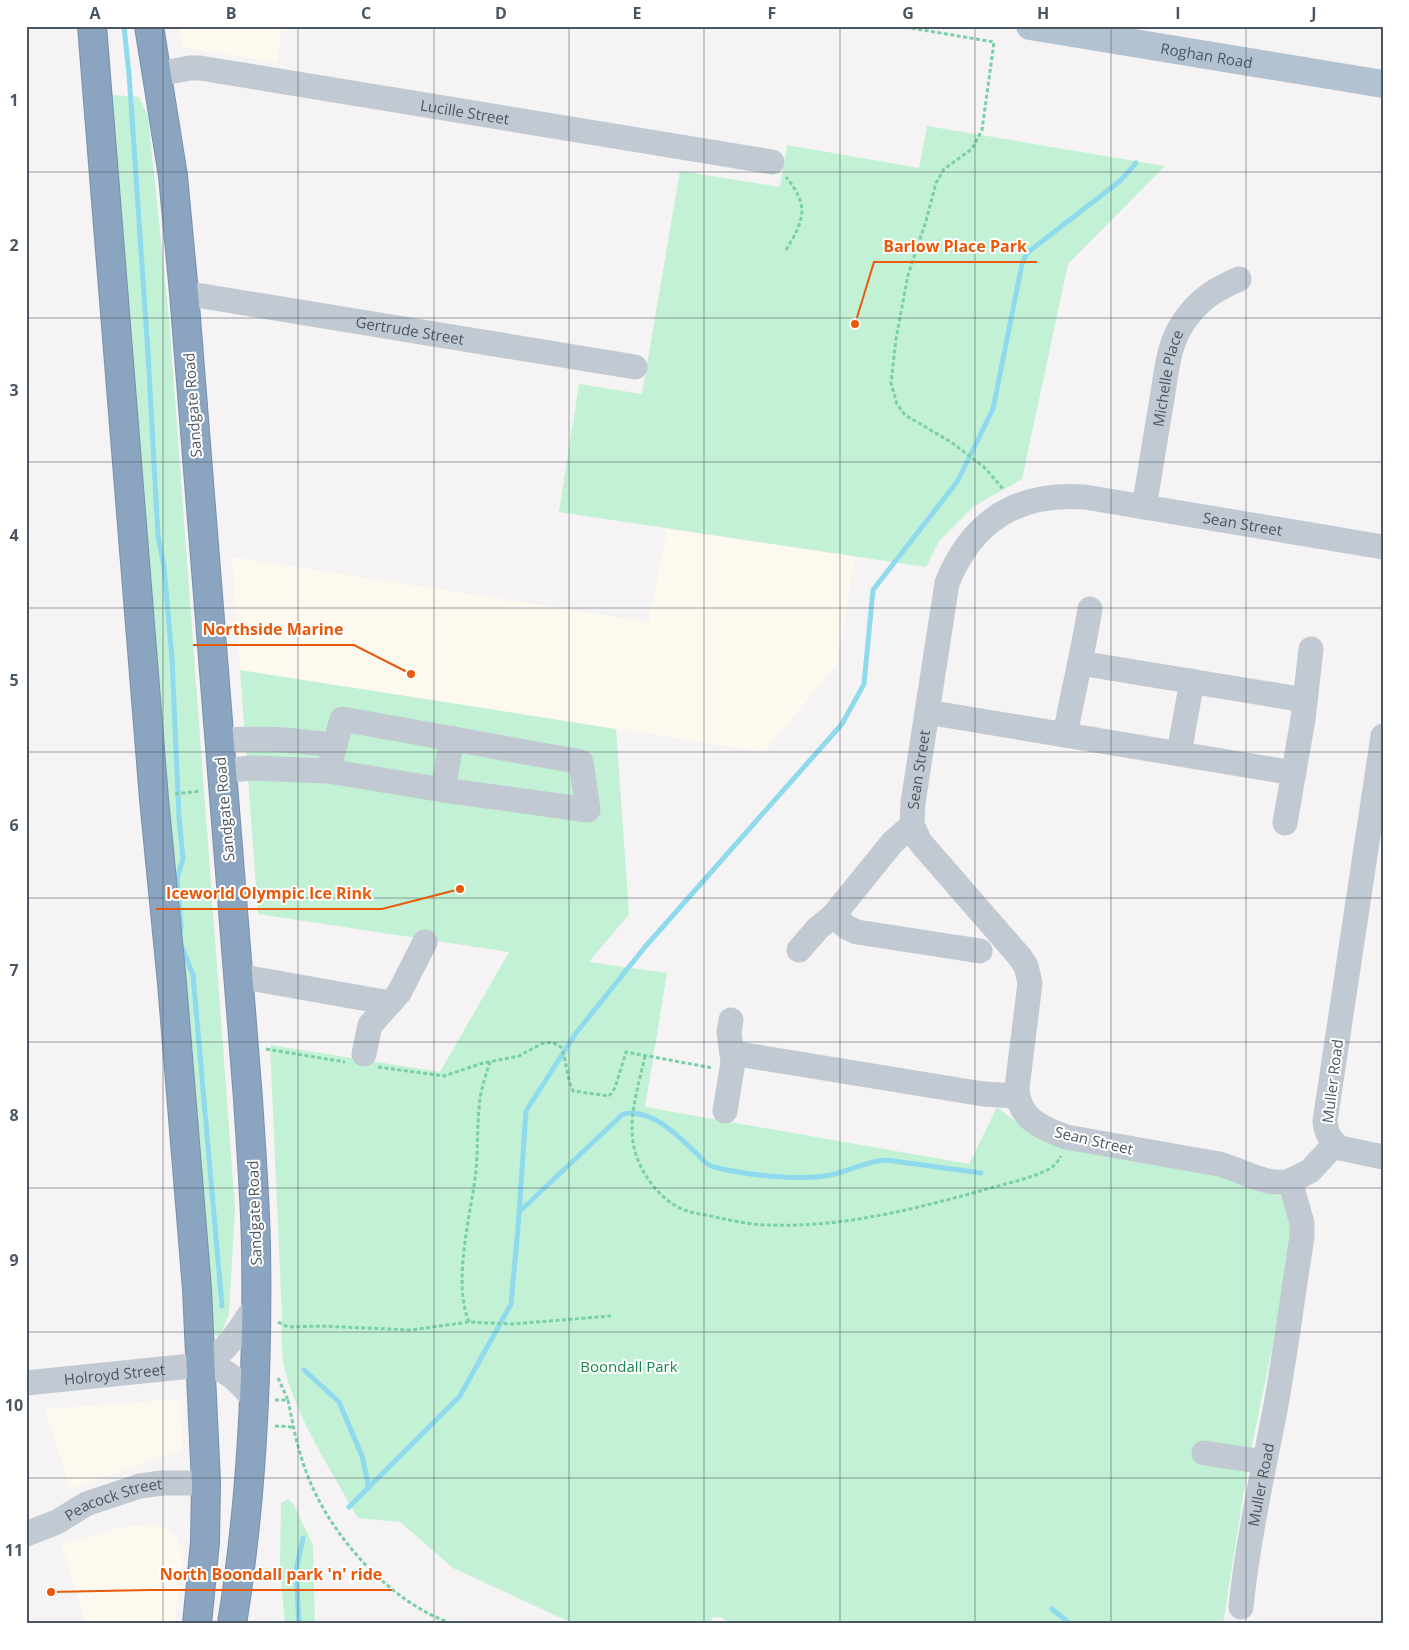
<svg xmlns="http://www.w3.org/2000/svg" width="1409" height="1650" font-family="'Open Sans',sans-serif">
<style>
.commercial{fill:#fdf9ef}
.green{fill:#c3f1d5}
.lines{fill:none;stroke-linecap:round;stroke-linejoin:round}
.stream{stroke:#90daee;stroke-width:5}
.highway-casing{stroke:#7690ad;stroke-width:30}
.path{stroke:#7ad0a6;stroke-width:3;stroke-dasharray:4 2.5;stroke-linecap:butt}
.minor{stroke:#c1cad2;stroke-width:25}
.major{stroke:#b3c2d1;stroke-width:28}
.highway{stroke:#8ba5c1;stroke-width:28}
.grid{fill:none;stroke:#4a5661;stroke-width:1;stroke-opacity:0.55}
.labels{text-anchor:middle;dominant-baseline:central;stroke-width:4;stroke-linejoin:round;paint-order:stroke}
.street-label{font-size:15px;fill:#4a5661;stroke:#fff}
.park-label{font-size:15px;fill:#17864f;stroke:#fff}
.leader{fill:none;stroke:#e8590c;stroke-width:2}
.callout-dot{fill:#e8590c;stroke:#fff;stroke-width:2}
.callout-label{font-size:16px;text-anchor:middle;font-weight:bold;fill:#e8590c;stroke:#fff;stroke-width:4;stroke-linejoin:round;paint-order:stroke}
.neatline{fill:none;stroke:#4a5661;stroke-width:2}
.grid-label{font-size:16px;text-anchor:middle;font-weight:bold;fill:#4a5661}
</style>
<rect width="100%" height="100%" fill="#f5f3f3"/>
<g class="commercial">
<path d="M179,26H282L277,63L182,47Z"/>
<path d="M667,529L855,556L837,664L764,752L240,670L232,557L649,622Z"/>
<path d="M180,1399L182,1450L70,1489L45,1409Z"/>
<path d="M147,1525L166,1528L177,1538L184,1558L174,1624H86L61,1544L123,1527Z"/>
</g>
<g class="green">
<path d="M113,95L139,97L148,116L169,318L235,1209L229,1314L219,1338L212,1332L104,116Z"/>
<path d="M927,126L1165,166L1068,264L1022,479L974,506L939,541L926,567L559,512L579,384L642,394L680,171L780,187L787,145L919,168Z"/>
<path d="M240,670L616,729L629,914L589,962L667,973L645,1107L969,1164L997,1107L1019,1124L1222,1177L1283,1197L1297,1231L1249,1459L1223,1624H730L721,1617H713L710,1623H572L453,1568L400,1522L358,1518C333,1474 304,1430 288,1381C281,1362 281,1336 282,1316L270,1045L440,1072L509,952L258,914Z"/>
<path d="M288,1499L294,1505L313,1545L315,1624H285L280,1570L281,1503Z"/>
</g>
<g class="lines">
<g class="stream">
<path d="M124,26L129,74L148,353L158,536L164,567L172,659L179,817L183,859L177,878L181,927L179,940L193,975L222,1306"/>
<path d="M519,1212L623,1114C652,1108 677,1135 696,1153C701,1158 707,1166 714,1167C745,1175 800,1181 831,1175C849,1171 867,1161 886,1160L981,1173"/>
<path d="M304,1370L339,1402L362,1456L369,1488"/>
<path d="M349,1507L460,1396L511,1304L518,1228L526,1111L576,1033L645,947L842,724L864,684L873,590L957,482L993,409L1022,264L1027,253L1120,181L1136,163"/>
<path d="M1052,1609L1070,1624"/>
<path d="M299,1624L296,1570L303,1538"/>
</g>
<g class="highway-casing">
<g id="highway">
<path d="M92,26L154,799L172,983L197,1289L206,1483L205,1542L197,1624"/>
<path d="M149,26L173,176L184,293L248,1099C251,1148 255,1197 256,1246C258,1372 252,1500 232,1624"/>
</g>
</g>
<g class="path">
<path d="M899,26L994,42L982,130L972,149L944,169L936,183L926,221L908,275L896,339L891,383L897,404L905,415L951,442L984,467L1004,490"/>
<path d="M786,250C804,220 810,206 786,177"/>
<path d="M175,794L201,791"/>
<path d="M266,1049L345,1062"/>
<path d="M645,1056C638,1089 624,1127 638,1160C645,1179 663,1201 682,1209C694,1214 708,1215 719,1218C735,1221 752,1225 768,1225C839,1228 911,1210 980,1191C1000,1185 1034,1178 1051,1168C1055,1165 1059,1160 1061,1156"/>
<path d="M378,1067L444,1076L483,1063L519,1056L541,1044L552,1042L561,1047C567,1061 566,1076 573,1091L609,1096L615,1088L626,1052L713,1068"/>
<path d="M278,1322L288,1327L321,1326L411,1330L469,1322L512,1324L611,1316"/>
<path d="M469,1322C452,1280 471,1216 476,1171C478,1147 477,1123 480,1099C482,1086 486,1074 490,1062"/>
<path d="M278,1378L288,1400"/>
<path d="M275,1400H288C292,1419 295,1438 301,1456C320,1525 385,1601 453,1624"/>
<path d="M275,1426L294,1427"/>
</g>
<g class="minor">
<path id="s1" d="M158,74L190,68H200L772,162"/>
<path id="s2" d="M184,293L635,367"/>
<path id="s3" d="M1144,507C1150,473 1155,439 1161,405C1166,378 1167,346 1183,323C1198,300 1214,290 1239,279"/>
<path d="M1080,663L1305,700"/>
<path d="M927,712L1294,773"/>
<path d="M342,719L581,762L588,810L443,790L328,771Z"/>
<path d="M1065,735C1073,693 1083,651 1090,609"/>
<path d="M1383,736L1325,1121C1326,1133 1330,1141 1340,1148L1383,1157"/>
<path d="M219,741C257,736 295,741 334,745"/>
<path d="M1179,753L1192,681"/>
<path d="M222,771L251,768L328,771"/>
<path d="M443,790L452,738"/>
<path d="M1285,823L1303,719L1311,649"/>
<path d="M833,916L848,928L857,932L980,951"/>
<path d="M799,950L818,928L833,916L892,843L912,825"/>
<path d="M238,976L390,1003L399,993L425,942"/>
<path d="M732,1053L983,1094L1017,1096"/>
<path d="M364,1054L370,1025L390,1003"/>
<path d="M725,1111L733,1062L729,1032L731,1020"/>
<path id="s4" d="M1290,1181C1266,1187 1242,1170 1219,1164L1066,1137C1041,1128 1018,1118 1017,1088L1030,983L1026,966L1020,957L920,842L912,825L913,803L947,583C972,521 1017,492 1085,497L1383,547"/>
<path d="M201,1365C229,1352 238,1329 256,1306"/>
<path id="s5" d="M26,1383L201,1365C226,1367 237,1380 253,1398"/>
<path d="M1204,1453L1264,1462"/>
<path id="s6" d="M26,1534L57,1522L86,1504L140,1486L162,1483H206"/>
<path id="s7" d="M1241,1607C1248,1539 1263,1472 1276,1405C1286,1349 1293,1293 1302,1237V1223L1290,1181L1310,1171L1335,1144"/>
</g>
<path class="major" id="s8" d="M1030,26L1383,84"/>
<use href="#highway" class="highway"/>
</g>
<path class="grid" d="M163,26V1624M298,26V1624M434,26V1624M569,26V1624M704,26V1624M840,26V1624M975,26V1624M1111,26V1624M1246,26V1624M26,172H1383M26,318H1383M26,462H1383M26,608H1383M26,752H1383M26,898H1383M26,1042H1383M26,1188H1383M26,1332H1383M26,1478H1383"/>
<g class="labels">
<g class="street-label">
<text stroke="none"><textPath href="#s8" startOffset="179">Roghan Road</textPath></text>
<text stroke="none"><textPath href="#s1" startOffset="311">Lucille Street</textPath></text>
<text stroke="none"><textPath href="#s2" startOffset="229">Gertrude Street</textPath></text>
<text stroke="none"><textPath href="#s3" startOffset="131">Michelle Place</textPath></text>
<text transform="translate(192 405) rotate(-94)">Sandgate Road</text>
<text stroke="none"><textPath href="#s4" startOffset="1190">Sean Street</textPath></text>
<text stroke="none"><textPath href="#s4" startOffset="665">Sean Street</textPath></text>
<text transform="translate(224 809) rotate(-95)">Sandgate Road</text>
<text transform="translate(1332 1081) rotate(-83)">Muller Road</text>
<text transform="translate(1094 1140) rotate(13)">Sean Street</text>
<text transform="translate(254 1213) rotate(-92)">Sandgate Road</text>
<text stroke="none"><textPath href="#s5" startOffset="89">Holroyd Street</textPath></text>
<text stroke="none"><textPath href="#s7" startOffset="124">Muller Road</textPath></text>
<text stroke="none"><textPath href="#s6" startOffset="95">Peacock Street</textPath></text>
</g>
<g class="park-label">
<text x="629" y="1366">Boondall Park</text>
</g>
</g>
<path class="leader" d="M855 324L874 262H1037M411 674L354 645H193M460 889L382 909H156M51 1592L149 1590H392"/>
<g class="callout-dot">
<circle cx="855" cy="324" r="5"/>
<circle cx="411" cy="674" r="5"/>
<circle cx="460" cy="889" r="5"/>
<circle cx="51" cy="1592" r="5"/>
</g>
<g class="callout-label">
<text x="955" y="252">Barlow Place Park</text>
<text x="273" y="635">Northside Marine</text>
<text x="269" y="899">Iceworld Olympic Ice Rink</text>
<text x="271" y="1580">North Boondall park 'n' ride</text>
</g>
<rect width="1409" height="1650" fill="none" stroke="#ffffff" stroke-width="55"/>
<rect x="28" y="28" width="1354" height="1594" class="neatline"/>
<g class="grid-label">
<text x="95" y="19">A</text>
<text x="231" y="19">B</text>
<text x="366" y="19">C</text>
<text x="501" y="19">D</text>
<text x="637" y="19">E</text>
<text x="772" y="19">F</text>
<text x="908" y="19">G</text>
<text x="1043" y="19">H</text>
<text x="1178" y="19">I</text>
<text x="1314" y="19">J</text>
<text x="14" y="106">1</text>
<text x="14" y="251">2</text>
<text x="14" y="396">3</text>
<text x="14" y="541">4</text>
<text x="14" y="686">5</text>
<text x="14" y="831">6</text>
<text x="14" y="976">7</text>
<text x="14" y="1121">8</text>
<text x="14" y="1266">9</text>
<text x="14" y="1411">10</text>
<text x="14" y="1556">11</text>
</g>
</svg>
